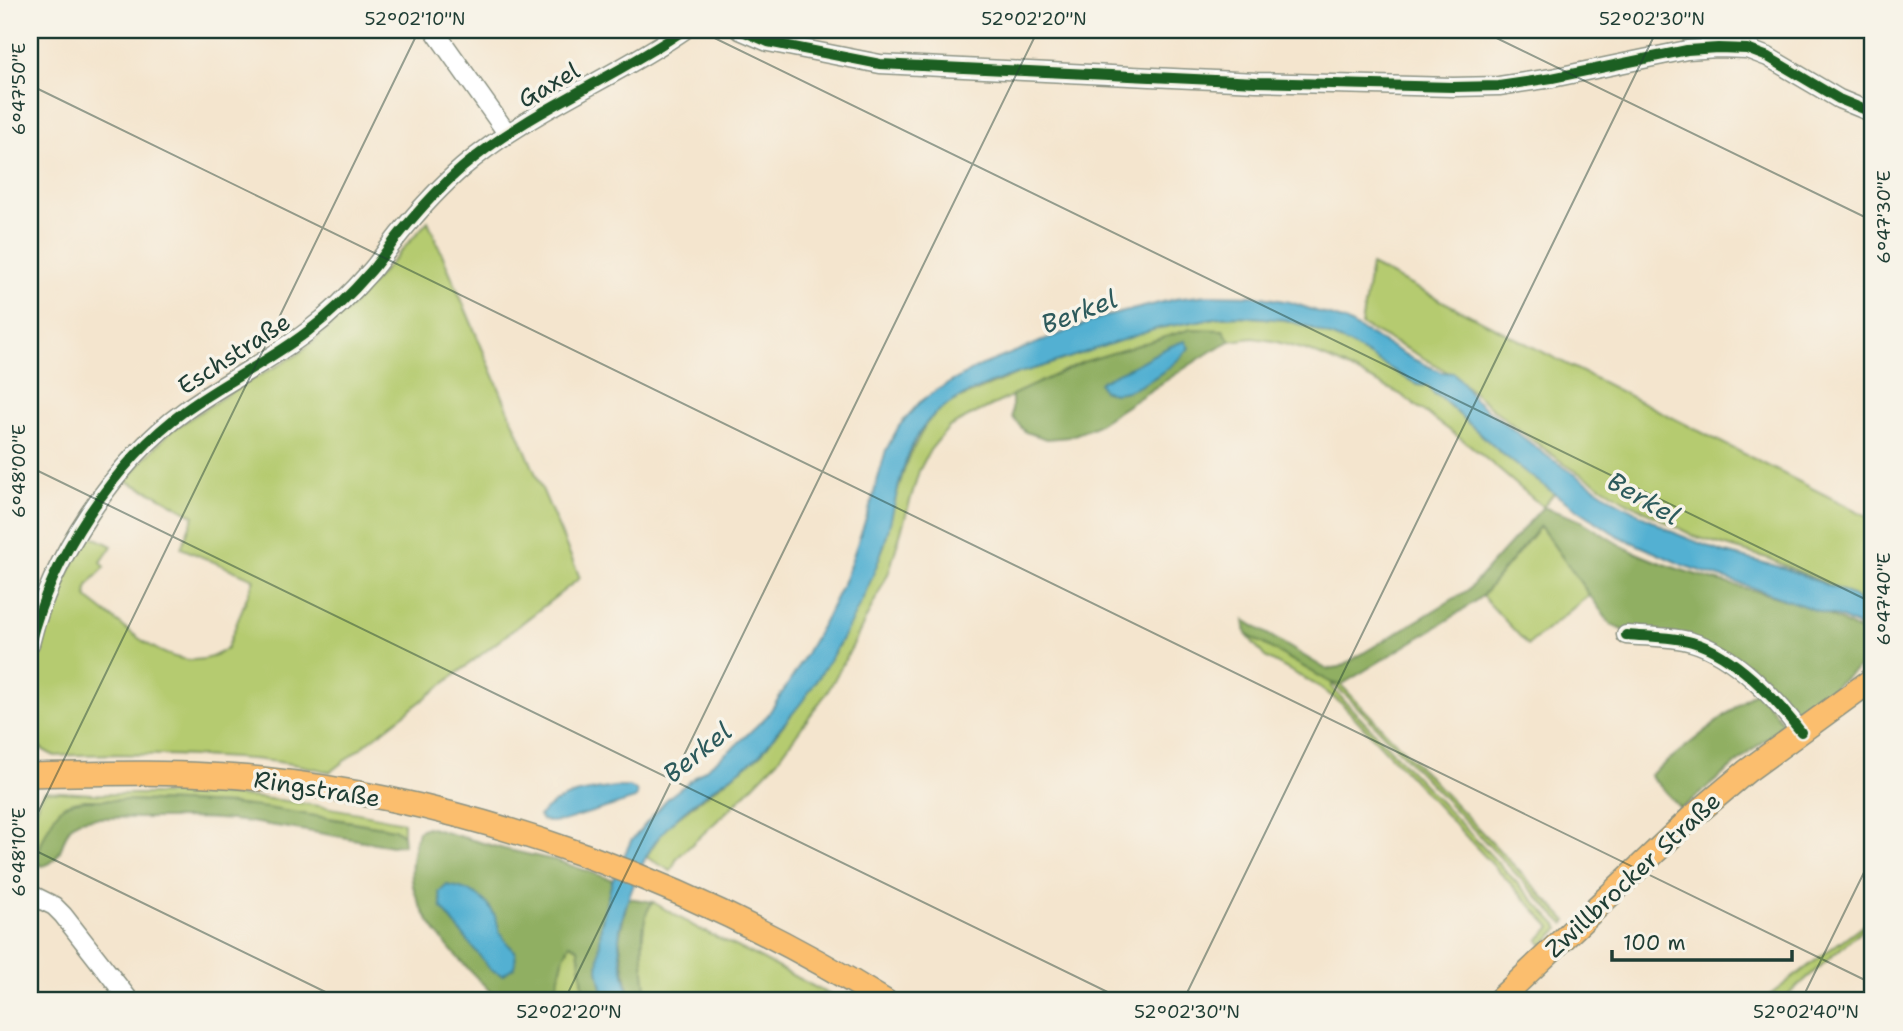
<svg xmlns="http://www.w3.org/2000/svg" width="1903" height="1031" font-family="'Shantell Sans',sans-serif">
<style>
.green{fill:#b5cb6f;stroke:#6a8452;stroke-width:2}
.forest{fill:#90af62;stroke:#58764b;stroke-width:2}
.water{fill:#53b0d2;stroke:#397683;stroke-width:2}
.lines{fill:none;stroke-linecap:round;stroke-linejoin:round}
.minor-casing{stroke:#8a9181;stroke-width:21}
.major-casing{stroke:#8a9181;stroke-width:26}
.minor{stroke:#fff;stroke-width:18}
.major{stroke:#fbbe6e;stroke-width:23}
.cycleway-casing{stroke:#f7f3e8;stroke-width:15}
.cycleway{stroke:#1b5e20;stroke-width:10}
.ticks{fill:none;stroke:#1f3d34;stroke-width:2;stroke-opacity:0.45}
.labels{text-anchor:middle;dominant-baseline:central;stroke-width:7;stroke-linejoin:round;paint-order:stroke}
.street-label{font-size:24px;fill:#1f3d34;stroke:#f7f3e8}
.water-label{font-size:26px;font-style:italic;fill:#2c5a5c;stroke:#f7f3e8}
.neatline{fill:none;stroke:#1f3d34;stroke-width:2.5}
.ticks-label{font-size:18px;text-anchor:middle;fill:#1f3d34}
</style>
<rect width="100%" height="100%" fill="#f7f3e8"/>
<filter id="ink" filterUnits="userSpaceOnUse"><feTurbulence type="fractalNoise" baseFrequency=".0143" numOctaves="2"/><feDisplacementMap in="SourceGraphic" scale="14" xChannelSelector="R" yChannelSelector="G"/><feConvolveMatrix kernelMatrix="1 2 1 2 8 2 1 2 1" color-interpolation-filters="sRGB"/></filter>
<filter id="wash" filterUnits="userSpaceOnUse"><feTurbulence type="fractalNoise" baseFrequency=".00686" numOctaves="4" result="noise"/><feDisplacementMap in="SourceGraphic" scale="28" xChannelSelector="R" yChannelSelector="G"/><feGaussianBlur stdDeviation="1.57" result="paint"/><feColorMatrix in="noise" values="0 0 0 0 0 0 0 0 0 0 0 0 0 0 0 0 0 1.4 0 .05"/><feComposite in="paint" operator="in"/></filter>
<g filter="url(#wash)">
<rect width="100%" height="100%" fill="#f4e5ce"/>
<g class="green">
<path d="M428,221L580,578L330,772C285,760 241,758 195,756C149,754 101,753 55,756C42,750 36,746 30,733L32,670L49,610L88,534L112,546L101,562L105,567C97,576 81,587 88,599C125,625 179,686 227,648L254,579L181,548L194,516L155,494L126,481L143,460L171,431L237,388L297,355L326,330L353,305Z"/>
<path d="M1371,265L1873,519V611L1827,584L1770,559L1696,537L1625,501L1566,465L1515,427L1451,374L1411,351L1361,325Z"/>
<path d="M1240,316C1256,318 1274,318 1290,321C1337,332 1378,360 1418,385L1428,386L1433,393L1440,397L1500,452L1554,493L1543,507L1471,446L1400,394L1338,363L1306,350L1273,341L1253,338L1230,341L1223,330L1083,362L970,416L949,427L930,450L919,471L889,572L853,645L828,691L777,761L736,803L677,858L671,871L646,857L666,826L760,755L805,697L836,650L865,593L885,543L892,509L907,461L926,424L938,410L951,402L1021,372L1041,367L1129,337L1159,328L1220,317Z"/>
<path d="M1540,526L1589,595L1528,645L1482,596Z"/>
<path d="M1246,634L1332,683L1341,685L1567,921L1564,924L1552,912L1348,697L1332,684V688L1557,925L1559,929L1543,945L1538,940L1551,927L1343,705L1320,687L1265,657Z"/>
<path d="M45,791C61,792 77,793 93,794C141,795 190,792 238,796C294,800 349,811 403,822V835L394,829L336,819L232,804L128,800H85L64,806L54,818L37,855L33,868C31,844 29,810 45,791Z"/>
<path d="M653,902L699,929L756,956L841,1001H648C644,979 636,919 653,902Z"/>
<path d="M1873,917V920L1781,1001H1762Z"/>
<path d="M570,944L578,948L585,1001H548L558,981L564,956Z"/>
</g>
<g class="forest">
<path d="M1191,329L1223,330L1230,341L1213,350L1094,427L1069,437L1047,439L1025,432L1012,417V395L1083,362Z"/>
<path d="M1543,507C1556,512 1571,516 1583,522C1597,530 1610,540 1624,547C1637,554 1650,559 1664,564C1733,590 1811,596 1873,640V654L1867,661L1803,710L1790,711L1726,652L1630,633L1611,625L1540,526L1482,596L1451,618L1341,685L1332,683L1246,634L1244,620L1326,669L1340,667L1468,590Z"/>
<path d="M1757,690L1784,724L1681,809L1650,775Z"/>
<path d="M85,800H128L232,804L267,808L394,829L403,835L404,844L392,846C339,837 285,826 232,820C203,817 174,818 146,818C125,818 102,816 81,820C59,825 68,862 42,866L36,862C38,848 52,815 63,806C69,802 78,801 85,800Z"/>
<path d="M427,827L504,849L558,861L613,880L598,970L605,1001H585L578,948L570,944L564,956L558,981L548,1001H500C471,972 416,921 412,879C410,864 414,846 418,831Z"/>
<path d="M628,898L653,902C636,920 644,978 648,1001H630L619,938Z"/>
</g>
<g class="water">
<path d="M1207,295L1256,296L1290,302L1345,321L1413,359L1441,372L1454,373L1462,382L1474,399L1547,456L1615,501L1677,534L1722,552L1784,568L1845,592L1853,596L1873,615V637C1864,628 1839,615 1826,614L1751,587L1685,566L1618,536L1562,499L1528,474L1500,452L1440,397L1433,393L1428,386L1418,385L1349,344L1306,326L1286,320L1240,316L1220,317L1159,328L1041,367C1008,375 950,396 928,421C899,455 897,505 884,545C867,598 838,649 807,695C798,708 787,720 777,732C771,740 765,750 757,757C719,788 668,812 645,859C635,879 620,916 619,939C619,959 626,981 630,1001H605L598,970L601,925L612,881L631,841L668,798L734,747L767,716L795,673L826,618L845,579L870,507L886,450L899,426L919,403L935,391L980,366L1100,318L1175,299Z"/>
<path d="M1185,341L1189,348C1175,366 1138,392 1115,393C1114,393 1104,391 1103,391L1099,383C1109,376 1118,373 1129,368C1148,359 1165,346 1185,341Z"/>
<path d="M618,787H629L636,790L637,796L635,799L563,821L550,822L542,820L539,816C558,793 590,790 618,787Z"/>
<path d="M447,885C468,888 487,897 496,918C498,923 498,929 501,934C508,949 520,947 514,967L502,975L490,969L442,908L439,892Z"/>
</g>
</g>
<g filter="url(#ink)">
<g class="lines">
<g class="minor-casing">
<g id="minor">
<path d="M434,30L507,133"/>
<path d="M740,30L768,42L880,64L1256,82L1453,87L1499,86L1552,78L1687,50L1718,48L1747,49L1768,57L1839,99L1873,113"/>
<path d="M1626,635C1648,637 1671,636 1692,642C1734,654 1775,698 1801,732"/>
<path d="M30,644C51,558 115,461 186,410C225,382 269,361 307,332C331,314 352,293 372,270C382,258 391,244 401,232C420,209 441,186 463,167C530,110 613,79 684,30"/>
<path d="M30,894L54,906L63,915L130,1001"/>
</g>
</g>
<g class="major-casing">
<g id="major">
<path d="M30,775C107,773 185,771 262,779C480,802 699,886 885,1001"/>
<path d="M1498,1001L1691,818L1747,771L1873,679"/>
</g>
</g>
<use href="#minor" class="minor"/>
<use href="#major" class="major"/>
<g class="cycleway-casing">
<g id="cycleway">
<path d="M740,30L768,42L880,64L1256,82L1453,87L1499,86L1552,78L1687,50L1718,48L1747,49L1768,57L1839,99L1873,113"/>
<path d="M1626,635C1648,637 1671,636 1692,642C1734,654 1775,698 1801,732"/>
<path d="M30,644C51,558 115,461 186,410C225,382 269,361 307,332C331,314 352,293 372,270C382,258 391,244 401,232C420,209 441,186 463,167C530,110 613,79 684,30"/>
</g>
</g>
<use href="#cycleway" class="cycleway"/>
</g>
</g>
<path class="ticks" d="M698,30L1873,603M1480,30L1873,221M30,85L1873,984M30,467L1126,1001M30,829L419,30M30,848L344,1001M564,1001L1038,30M1183,1001L1657,30M1801,1001L1873,854"/>
<g class="labels">
<g class="street-label">
<text transform="translate(549 85) rotate(-30)">Gaxel</text>
<text transform="translate(234 354) rotate(-33)">Eschstraße</text>
<text transform="translate(317 789) rotate(9)">Ringstraße</text>
<text transform="translate(1633 875) rotate(-43)">Zwillbrocker Straße</text>
</g>
<g class="water-label">
<text transform="translate(1079 311) rotate(-21)">Berkel</text>
<text transform="translate(1644 498) rotate(30)">Berkel</text>
<text transform="translate(697 752) rotate(-39)">Berkel</text>
</g>
</g>
<rect width="1903" height="1031" fill="none" stroke="#f7f3e8" stroke-width="77"/>
<path d="M1612 950v10h180v-10" fill="none" stroke="#1f3d34" stroke-width="3.5"/>
<text x="1623" y="950" font-size="21" fill="#1f3d34" stroke="#f7f3e8" stroke-width="5" paint-order="stroke">100 m</text>
<rect x="38" y="38" width="1826" height="954" class="neatline"/>
<g class="ticks-label">
<text x="415" y="25">52°02'10"N</text>
<text x="1034" y="25">52°02'20"N</text>
<text x="1652" y="25">52°02'30"N</text>
<text transform="translate(19 89) rotate(-90)" y="6">6°47'50"E</text>
<text transform="translate(1884 217) rotate(-90)" y="6">6°47'30"E</text>
<text transform="translate(19 471) rotate(-90)" y="6">6°48'00"E</text>
<text transform="translate(1884 599) rotate(-90)" y="6">6°47'40"E</text>
<text transform="translate(19 852) rotate(-90)" y="6">6°48'10"E</text>
<text x="569" y="1018">52°02'20"N</text>
<text x="1187" y="1018">52°02'30"N</text>
<text x="1806" y="1018">52°02'40"N</text>
</g>
</svg>
